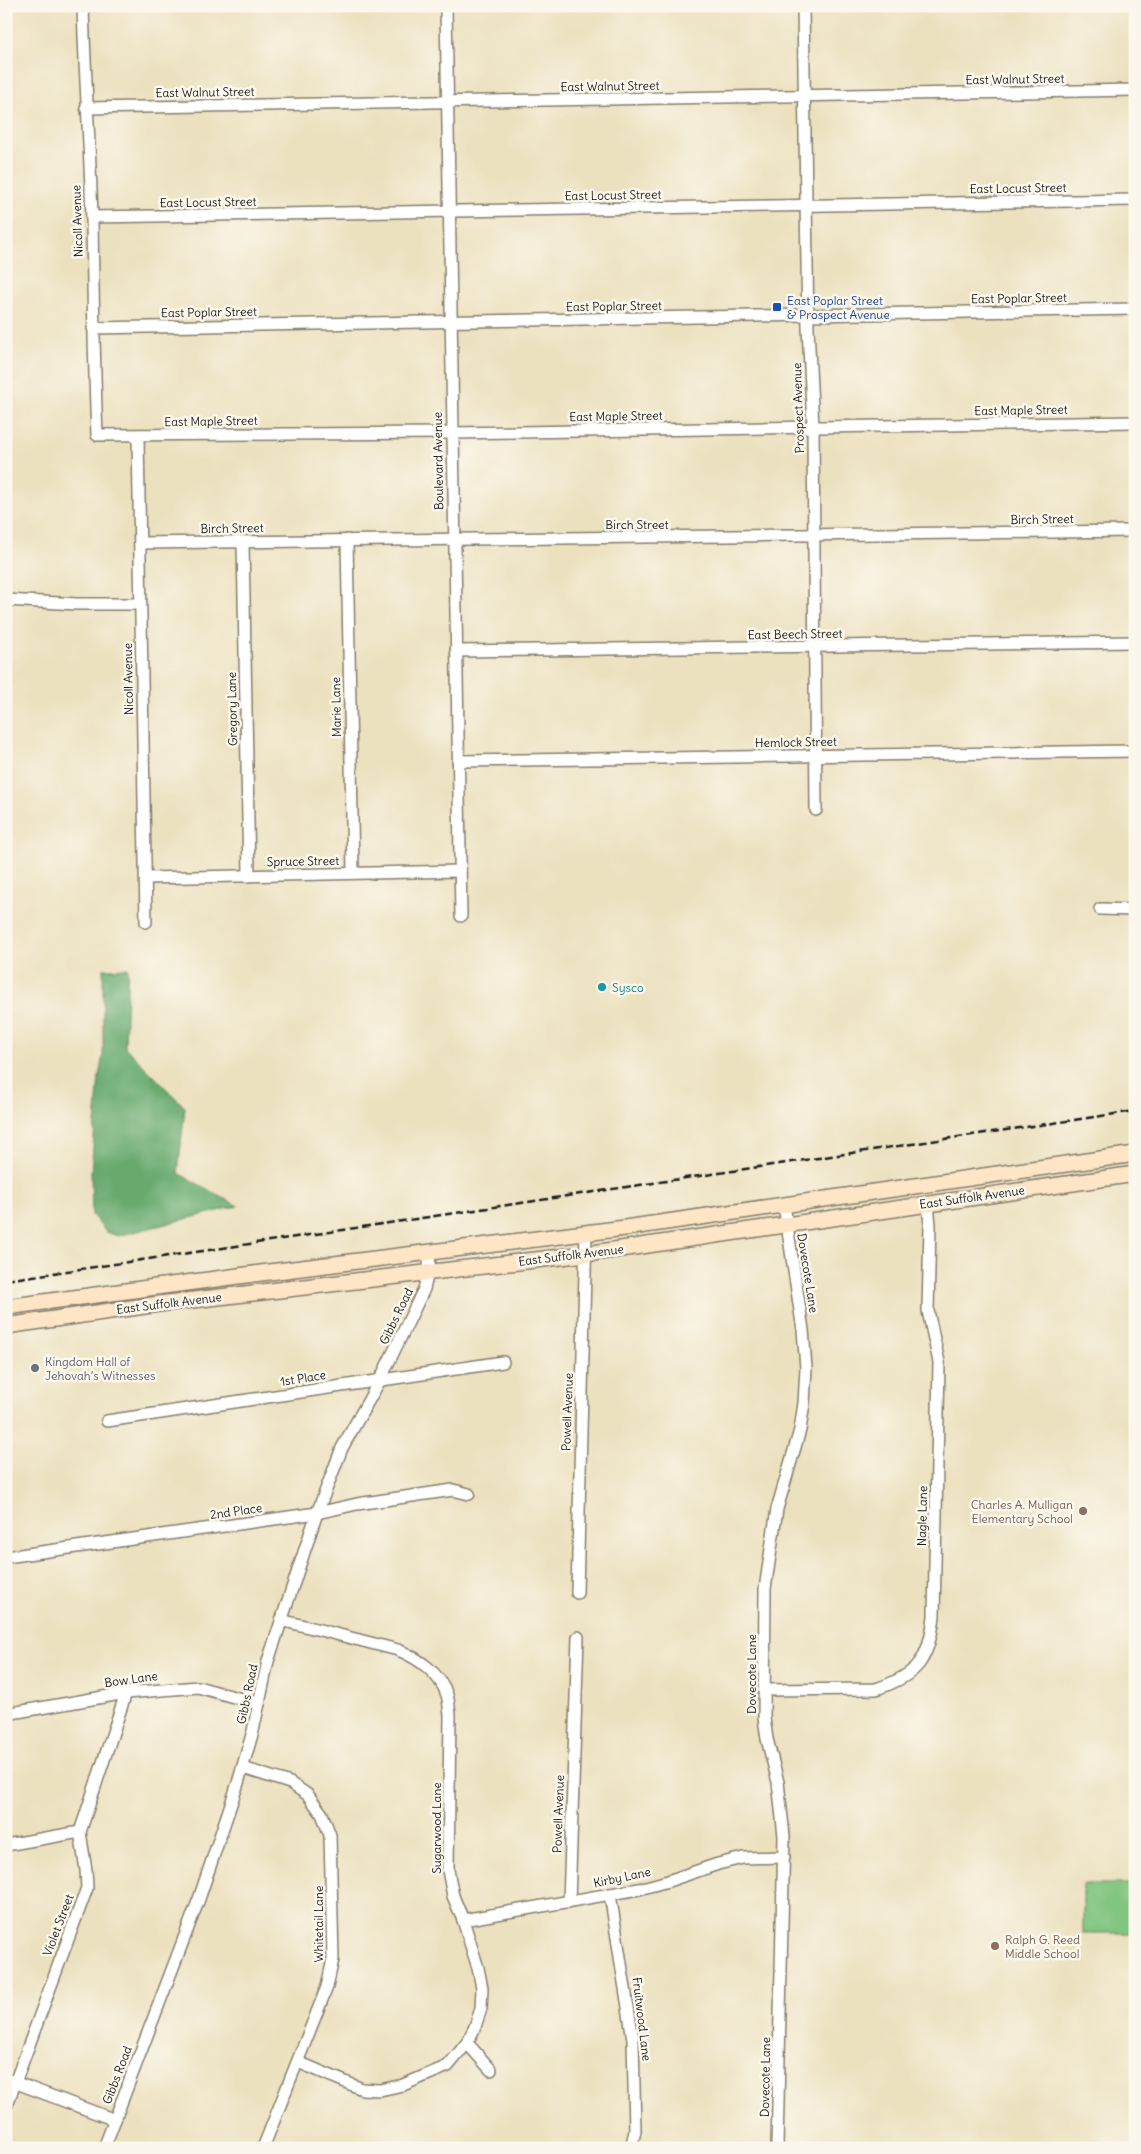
<svg xmlns="http://www.w3.org/2000/svg" width="1141" height="2154" font-family="Delius,sans-serif">
<style>
.green{fill:#80c580;stroke:#4e704e}
.forest{fill:#68aa6e;stroke:#426345}
.lines{fill:none;stroke-linecap:round;stroke-linejoin:round}
.street-casing{stroke:#847e6e;stroke-width:14}
.secondary-casing{stroke:#847e6e;stroke-width:18}
.street{stroke:#fff;stroke-width:11}
.secondary{stroke:#fde5c5;stroke-width:15}
.rail{stroke:#1c1c1c;stroke-width:2.5;stroke-dasharray:8 4;stroke-linecap:butt}
.transit-dot{fill:#1a4fb4;stroke:#fbf7ec;stroke-width:2}
.culture-dot{fill:#0f9aa8;stroke:#fbf7ec;stroke-width:2}
.worship-dot{fill:#6b7280;stroke:#fbf7ec;stroke-width:2}
.education-dot{fill:#8d6e63;stroke:#fbf7ec;stroke-width:2}
.labels{text-anchor:middle;dominant-baseline:central;stroke-width:5;stroke-linejoin:round;paint-order:stroke}
.street-label{font-size:12px;fill:#1c1c1c;stroke:#fbf7ec}
.transit-label{font-size:12px;fill:#164399;stroke:#fbf7ec;text-anchor:start}
.culture-label{font-size:12px;fill:#0d838f;stroke:#fbf7ec;text-anchor:start}
.worship-label{font-size:12px;fill:#5b616d;stroke:#fbf7ec;text-anchor:start}
.education-label{font-size:12px;fill:#785e54;stroke:#fbf7ec;text-anchor:end}
</style>
<rect width="100%" height="100%" fill="#fbf7ec"/>
<filter id="ink" filterUnits="userSpaceOnUse"><feTurbulence type="fractalNoise" baseFrequency=".02" numOctaves="2"/><feDisplacementMap in="SourceGraphic" scale="10" xChannelSelector="R" yChannelSelector="G"/><feConvolveMatrix kernelMatrix="1 2 1 2 8 2 1 2 1" color-interpolation-filters="sRGB"/></filter>
<filter id="wash" filterUnits="userSpaceOnUse"><feTurbulence type="fractalNoise" baseFrequency=".0096" numOctaves="4" result="noise"/><feDisplacementMap in="SourceGraphic" scale="20" xChannelSelector="R" yChannelSelector="G"/><feGaussianBlur stdDeviation="1.12" result="paint"/><feColorMatrix in="noise" values="0 0 0 0 0 0 0 0 0 0 0 0 0 0 0 0 0 1.4 0 .05"/><feComposite in="paint" operator="in"/></filter>
<g filter="url(#wash)">
<rect width="100%" height="100%" fill="#ece1bf"/>
<rect class="green" x="1083" y="1884" width="52" height="49"/>
<path class="forest" d="M128,968L125,1047L185,1107L178,1173L238,1206L118,1236L106,1232L92,1215L91,1172L99,1076L103,1055V969Z"/>
</g>
<g filter="url(#ink)">
<g class="lines">
<g class="street-casing">
<g id="street">
<path d="M83,6C85,77 90,148 92,219C93,291 94,363 97,435L452,433L1135,422"/>
<path d="M446,6L461,916"/>
<path d="M803,6L808,328L813,426L816,810"/>
<path d="M86,108L1135,90"/>
<path d="M92,217L1135,200"/>
<path d="M93,328L1135,309"/>
<path d="M138,436L146,922"/>
<path d="M347,540L353,873"/>
<path d="M243,542L249,876"/>
<path d="M140,543L1135,531"/>
<path d="M6,600L77,604H140"/>
<path d="M456,651L1135,642"/>
<path d="M458,761L1135,751"/>
<path d="M146,878L460,871"/>
<path d="M1100,909L1135,910"/>
<path d="M107,1421L503,1362"/>
<path d="M6,1557L317,1513L357,1504L453,1490L469,1494"/>
<path d="M577,1593L586,1233"/>
<path d="M281,1620L398,1650C418,1658 440,1673 447,1695C449,1701 449,1709 450,1715L448,1870L453,1896L463,1920L478,1968L482,1988L481,2008L475,2027L467,2043L448,2066L403,2085L380,2090L362,2089L298,2062"/>
<path d="M764,1690L876,1689C918,1675 929,1660 934,1616L939,1362L928,1311L930,1225L928,1204"/>
<path d="M6,1714L126,1693L198,1687L259,1704"/>
<path d="M243,1768L290,1783L308,1795L322,1814L330,1835L333,1959L327,1987L263,2148"/>
<path d="M6,1845L80,1832"/>
<path d="M610,1894L633,2039L635,2131L631,2148"/>
<path d="M569,1902L578,1637"/>
<path d="M463,1920L639,1889L668,1881L718,1864L743,1858L784,1857"/>
<path d="M467,2043L491,2070"/>
<path d="M6,2079L115,2120"/>
<path d="M6,2107L87,1888L86,1870L80,1832L126,1693"/>
<path d="M104,2148L199,1899L238,1783L253,1731L268,1661L317,1513L342,1448L380,1380L424,1289L429,1268L430,1253"/>
<path d="M777,2148L784,1836L778,1782L767,1739L764,1718L765,1589L777,1509L800,1430L804,1403L806,1368L803,1330L784,1205"/>
</g>
</g>
<g class="secondary-casing">
<g id="secondary">
<path d="M6,1307L261,1273L625,1228L1135,1154"/>
<path d="M6,1326L159,1304L586,1254L1135,1174"/>
</g>
</g>
<use href="#street" class="street"/>
<use href="#secondary" class="secondary"/>
<path class="rail" d="M6,1280C383,1225 758,1166 1135,1111"/>
</g>
</g>
<rect class="transit-dot" x="772" y="302" width="10" height="10" rx="2.5"/>
<circle class="culture-dot" cx="602" cy="987" r="5"/>
<circle class="worship-dot" cx="35" cy="1368" r="5"/>
<g class="education-dot">
<circle cx="1083" cy="1511" r="5"/>
<circle cx="995" cy="1946" r="5"/>
</g>
<g class="labels">
<g class="street-label">
<text transform="translate(1015 79) rotate(-1)">East Walnut Street</text>
<text transform="translate(610 86) rotate(-1)">East Walnut Street</text>
<text transform="translate(205 92) rotate(-1)">East Walnut Street</text>
<text transform="translate(1018 188) rotate(-1)">East Locust Street</text>
<text transform="translate(613 195) rotate(-1)">East Locust Street</text>
<text transform="translate(208 202) rotate(-1)">East Locust Street</text>
<text transform="translate(77 221) rotate(-92)">Nicoll Avenue</text>
<text transform="translate(1019 298) rotate(-1)">East Poplar Street</text>
<text transform="translate(614 306) rotate(-1)">East Poplar Street</text>
<text transform="translate(209 312) rotate(-1)">East Poplar Street</text>
<text transform="translate(798 408) rotate(-92)">Prospect Avenue</text>
<text transform="translate(1021 410) rotate(-1)">East Maple Street</text>
<text transform="translate(616 416) rotate(-1)">East Maple Street</text>
<text transform="translate(211 421) rotate(-1)">East Maple Street</text>
<text transform="translate(438 461) rotate(-91)">Boulevard Avenue</text>
<text transform="translate(1042 519) rotate(-1)">Birch Street</text>
<text x="637" y="524">Birch Street</text>
<text transform="translate(232 528) rotate(-1)">Birch Street</text>
<text transform="translate(795 634) rotate(-1)">East Beech Street</text>
<text transform="translate(128 679) rotate(-91)">Nicoll Avenue</text>
<text transform="translate(336 707) rotate(-91)">Marie Lane</text>
<text transform="translate(232 709) rotate(-91)">Gregory Lane</text>
<text transform="translate(796 742) rotate(-1)">Hemlock Street</text>
<text transform="translate(303 861) rotate(-1)">Spruce Street</text>
<text transform="translate(972 1197) rotate(-8)">East Suffolk Avenue</text>
<text transform="translate(571 1255) rotate(-7)">East Suffolk Avenue</text>
<text transform="translate(808 1273) rotate(81)">Dovecote Lane</text>
<text transform="translate(169 1303) rotate(-7)">East Suffolk Avenue</text>
<text transform="translate(396 1316) rotate(-64)">Gibbs Road</text>
<text transform="translate(303 1378) rotate(-9)">1st Place</text>
<text transform="translate(567 1412) rotate(-88)">Powell Avenue</text>
<text transform="translate(236 1511) rotate(-8)">2nd Place</text>
<text transform="translate(922 1516) rotate(-89)">Nagle Lane</text>
<text transform="translate(751 1674) rotate(-90)">Dovecote Lane</text>
<text transform="translate(131 1679) rotate(-8)">Bow Lane</text>
<text transform="translate(247 1694) rotate(-78)">Gibbs Road</text>
<text transform="translate(558 1814) rotate(-88)">Powell Avenue</text>
<text transform="translate(436 1828) rotate(-90)">Sugarwood Lane</text>
<text transform="translate(622 1877) rotate(-12)">Kirby Lane</text>
<text transform="translate(318 1924) rotate(-90)">Whitetail Lane</text>
<text transform="translate(58 1925) rotate(-69)">Violet Street</text>
<text transform="translate(642 2019) rotate(83)">Fruitwood Lane</text>
<text transform="translate(117 2075) rotate(-69)">Gibbs Road</text>
<text transform="translate(765 2077) rotate(-89)">Dovecote Lane</text>
</g>
<g class="transit-label">
<text x="787" y="300">East Poplar Street<tspan x="787" dy="14">&amp; Prospect Avenue</tspan></text>
</g>
<g class="culture-label">
<text x="612" y="987">Sysco</text>
</g>
<g class="worship-label">
<text x="45" y="1361">Kingdom Hall of<tspan x="45" dy="14">Jehovah’s Witnesses</tspan></text>
</g>
<g class="education-label">
<text x="1073" y="1504">Charles A. Mulligan<tspan x="1073" dy="14">Elementary School</tspan></text>
<text x="1005" y="1939" text-anchor="start">Ralph G. Reed<tspan x="1005" dy="14">Middle School</tspan></text>
</g>
</g>
<rect width="1141" height="2154" fill="none" stroke="#fbf7ec" stroke-width="25"/>
</svg>
